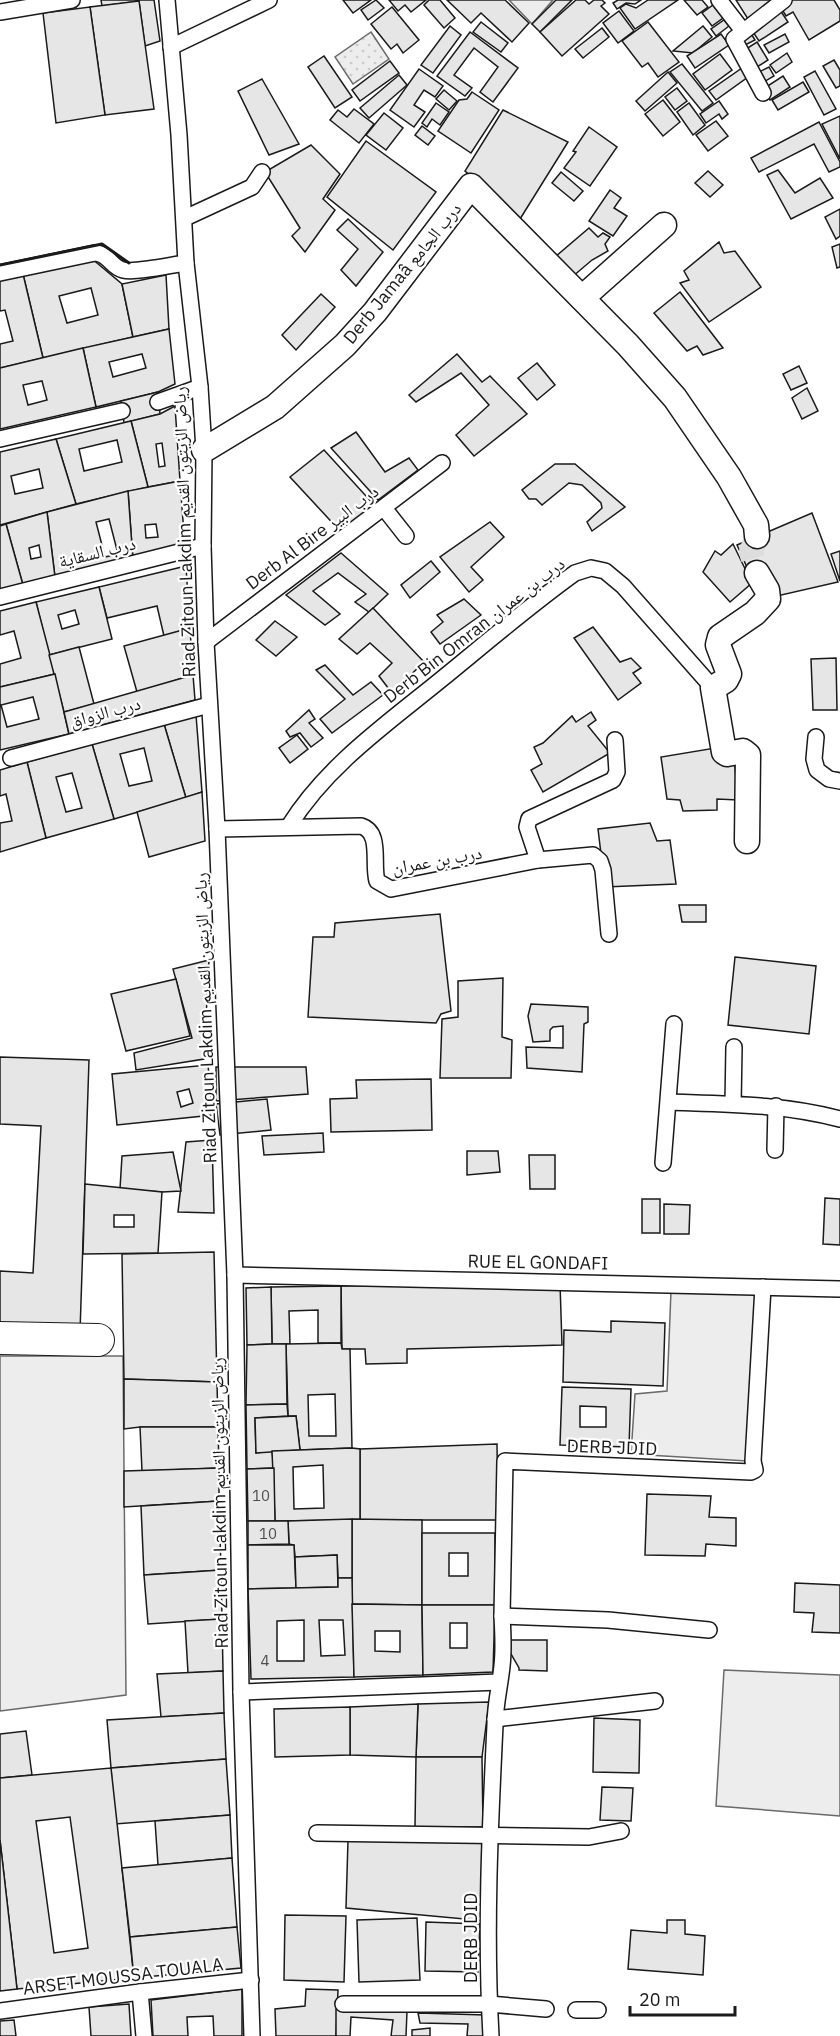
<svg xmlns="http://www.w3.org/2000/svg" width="840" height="2036" font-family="'IBM Plex Sans','Noto Naskh Arabic',sans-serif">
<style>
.built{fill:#ededed;stroke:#6a6a6a;stroke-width:1.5}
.park{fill:url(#park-dots);stroke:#6a6a6a;stroke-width:1.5}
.building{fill:#e6e6e6;stroke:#1a1a1a;stroke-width:1.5;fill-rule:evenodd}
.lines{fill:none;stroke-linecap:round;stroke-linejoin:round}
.pedestrian-tunnel{stroke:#ddd;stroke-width:24;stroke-dasharray:24 12;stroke-linecap:butt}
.service-casing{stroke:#1a1a1a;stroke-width:18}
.pedestrian-casing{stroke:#1a1a1a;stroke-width:27}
.minor-casing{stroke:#1a1a1a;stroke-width:34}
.service{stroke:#fff;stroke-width:15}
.pedestrian{stroke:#fff;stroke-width:24}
.minor{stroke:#fff;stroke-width:32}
.wall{stroke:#1a1a1a;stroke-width:3}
.labels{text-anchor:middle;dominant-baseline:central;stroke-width:4.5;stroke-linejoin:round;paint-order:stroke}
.number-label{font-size:15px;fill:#4d4d4d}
.street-label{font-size:18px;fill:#1a1a1a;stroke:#fff}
</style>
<defs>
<pattern id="park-dots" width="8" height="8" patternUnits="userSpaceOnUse" patternTransform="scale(1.5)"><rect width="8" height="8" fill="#ededed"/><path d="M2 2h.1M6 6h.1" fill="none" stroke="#cbcbcb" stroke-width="1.8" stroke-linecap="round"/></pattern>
</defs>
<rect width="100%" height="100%" fill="#fff"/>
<g class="built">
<path d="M509,0H553L532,24Z"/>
<path d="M671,1291H760L747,1461L631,1454L635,1394L667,1391Z"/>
<path d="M0,1356H123L126,1695L0,1711Z"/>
<path d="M724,1670L840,1675V1816L716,1806Z"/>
</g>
<path class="park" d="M371,32L389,59L353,84L335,57Z"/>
<g class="building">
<path d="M101,0H154L160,41L145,46L139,1L102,6Z"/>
<path d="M343,0H371L353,13Z"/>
<path d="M376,0L384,8L368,20L361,10Z"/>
<path d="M389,0H426L411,12L405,5L398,11Z"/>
<path d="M429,0H440L455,18L444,28L424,5Z"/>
<path d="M447,0H505L529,23L512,42L481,13L471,23Z"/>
<path d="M556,0H572L540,32L532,24Z"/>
<path d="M576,0H585L589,4L594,0H602L605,3L601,6L609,14L562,56L540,32Z"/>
<path d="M618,0H641L635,4L626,3L617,9L613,3Z"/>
<path d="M648,0H678L635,29L620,8L626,4L636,8Z"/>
<path d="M684,0H702L708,7L697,15Z"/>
<path d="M736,0H776L748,19Z"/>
<path d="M790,0H834L840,10V21L809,40L793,12L786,16L780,6Z"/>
<path d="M139,1L154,109L105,115L90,7Z"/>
<path d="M713,5L723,18L712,26L702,13Z"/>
<path d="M90,7L105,115L56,123L43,13Z"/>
<path d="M392,7L419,40L403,53L397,44L391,49L371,24Z"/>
<path d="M780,10L788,22L759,41L751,29Z"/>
<path d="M619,11L634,31L618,43L603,23Z"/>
<path d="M724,20L729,26L716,36L711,29Z"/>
<path d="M481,22L508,43L501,52L473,32Z"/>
<path d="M648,22L679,62L658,77L648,63L642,67L622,41Z"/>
<path d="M450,26L461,35L433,73L421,65Z"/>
<path d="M703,26L712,37L693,53L673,51Z"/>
<path d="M602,28L609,37L583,58L575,49Z"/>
<path d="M470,32L518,68L493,102L480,92L498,67L474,48L454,75L472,88L465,96L437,76Z"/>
<path d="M750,32L755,40L745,45L740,38Z"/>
<path d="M721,34L729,45L695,68L687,56Z"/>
<path d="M785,34L789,42L769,53L764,45Z"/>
<path d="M757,42L768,60L757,67L746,49Z"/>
<path d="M787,53L792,62L776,73L770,65Z"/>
<path d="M720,54L732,70L705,90L693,74Z"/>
<path d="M324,56L352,97L335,108L308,67Z"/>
<path d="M834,60L840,70V86L836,88L823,66Z"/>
<path d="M390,61L399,73L360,101L352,90Z"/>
<path d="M682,64L713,103L702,111L670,72Z"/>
<path d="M769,67L774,76L762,83L757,73Z"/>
<path d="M742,68L748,77L716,100L709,91Z"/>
<path d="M419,69L443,86L435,97L424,90L414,105L425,112L414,127L390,110Z"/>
<path d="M815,71L836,109L824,115L804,77Z"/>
<path d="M668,72L677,83L645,111L636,101Z"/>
<path d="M399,75L407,85L369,118L360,108Z"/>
<path d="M783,76L790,87L770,100L763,89Z"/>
<path d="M262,79L299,144L269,155L238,91Z"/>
<path d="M803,82L809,92L778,110L772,100Z"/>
<path d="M677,88L687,101L675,110L665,97Z"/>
<path d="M444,90L457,101L449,110L436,99Z"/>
<path d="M472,92L499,110L471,153L438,131L459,100L467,99Z"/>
<path d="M663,100L680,122L663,136L645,114Z"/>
<path d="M719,101L728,114L722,119L719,114L706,123L700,114Z"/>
<path d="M436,103L449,112L440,125L432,119L427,127L422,123Z"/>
<path d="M689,103L705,125L693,135L677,112Z"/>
<path d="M354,109L374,124L359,143L330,120L338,110L347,117Z"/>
<path d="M503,110L568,142L520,219L465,171Z"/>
<path d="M384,113L403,128L386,150L366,135Z"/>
<path d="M840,116V159L822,124Z"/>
<path d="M716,121L728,136L708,151L696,135Z"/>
<path d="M819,122L840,162V167L829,172L814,144L759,172L751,158Z"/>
<path d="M422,126L435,136L428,145L415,135Z"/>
<path d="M589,127L617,147L590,186L564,168L576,152L573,151Z"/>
<path d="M366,141L436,192L393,250L327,197Z"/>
<path d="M311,145L340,174L323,199L335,210L305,252L292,236L300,228L265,172Z"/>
<path d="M778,170L795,193L820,178L833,198L791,219L767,175Z"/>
<path d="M708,171L723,185L710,197L695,183Z"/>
<path d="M561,172L583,191L574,201L552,183Z"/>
<path d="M610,190L621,198L614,208L627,216L613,236L589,221Z"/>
<path d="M840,209V236L836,239L825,217Z"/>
<path d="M348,219L383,252L356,286L341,270L358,249L337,230Z"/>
<path d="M589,228L598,237L603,233L610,237L605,244L608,251L592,260L572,277L555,257Z"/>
<path d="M719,242L724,253L735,251L761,287L709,322L680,283L689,280L684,271Z"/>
<path d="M840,244V267L837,268L832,247Z"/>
<path d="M91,258L122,284L133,337L43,358L23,274ZM91,288L98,315L67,323L59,296Z"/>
<path d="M23,274L43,358L0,368V344L13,341L5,310L0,311V280Z"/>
<path d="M166,275L169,329L133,337L122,284Z"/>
<path d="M680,292L723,348L703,355L697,346L687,351L654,313Z"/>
<path d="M321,294L335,307L296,350L282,335Z"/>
<path d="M169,329L175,384L158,392L96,407L83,348ZM142,354L146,368L113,377L109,362Z"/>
<path d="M83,348L96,407L0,429V368ZM42,381L47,400L28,405L23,385Z"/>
<path d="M457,354L482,382L490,376L527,414L474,456L456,435L489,405L461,373L416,402L409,395Z"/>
<path d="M537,363L555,385L537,400L518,378Z"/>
<path d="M799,366L807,383L791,390L783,374Z"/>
<path d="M807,388L818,411L802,419L792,398Z"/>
<path d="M158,392L160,414L124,423L121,401Z"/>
<path d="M175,406L180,481L148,487L131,421L160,414ZM162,443L165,466L159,467L156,444Z"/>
<path d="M131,421L148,487L76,504L56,439ZM117,440L122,462L84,471L79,449Z"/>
<path d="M356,432L385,472L409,458L418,470L378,500L331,448Z"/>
<path d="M56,439L76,504L0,525V452ZM39,469L43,488L15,494L11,476Z"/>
<path d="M324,450L377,508L340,531L290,477Z"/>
<path d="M555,464H575L625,507L592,531L587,522L602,508L601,503L582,485L569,483L542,505L536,499H529L522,490Z"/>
<path d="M180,481L185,547L133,560L128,491ZM156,524L158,537L146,538L145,525Z"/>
<path d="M128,491L133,560L55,577L47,512ZM109,519L118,554L105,557L96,522Z"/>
<path d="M47,512L55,577L23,585L6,524ZM39,545L41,557L31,559L29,548Z"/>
<path d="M812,513L838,582L777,596L750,574L737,545Z"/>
<path d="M490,522L504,537L471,567L483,580L469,592L440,557Z"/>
<path d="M6,524L23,585L0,591V526Z"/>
<path d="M733,544L752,583L730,602L703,572L715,551L721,555Z"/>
<path d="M840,551V581L831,554Z"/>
<path d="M341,553L388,594L369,612L355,602L366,594L338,573L313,591L340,614L325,625L286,595Z"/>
<path d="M431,561L440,572L410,598L401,585Z"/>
<path d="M186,566L190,628L164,636L157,606L107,618L99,587Z"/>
<path d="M99,587L112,639L49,655L36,602ZM75,610L79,624L62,629L58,615Z"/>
<path d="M464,599L481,615L440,644L431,632L443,622L437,615Z"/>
<path d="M36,602L55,674L0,687V664L21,658L14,631L0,635V611Z"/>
<path d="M373,608L424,662L392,693L379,676L392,663L370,643L357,654L339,639Z"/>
<path d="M275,621L297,637L276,656L256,640Z"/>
<path d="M593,627L620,662L631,658L641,668L633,673L641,683L618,700L574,638Z"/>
<path d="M190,628L193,675L137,692L124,646Z"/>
<path d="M79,647L94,704L64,712L49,655Z"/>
<path d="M836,658L837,710H813L811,659Z"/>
<path d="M325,665L353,695L371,682L383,695L332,733L320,719L345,699L316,670Z"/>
<path d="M55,674L69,734L0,750V687ZM33,697L39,719L7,727L1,705Z"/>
<path d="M193,675L195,700L69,734L64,712Z"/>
<path d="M309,710L315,719L309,723L323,738L311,747L300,733L290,737L286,731Z"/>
<path d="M591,712L596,720L588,726L610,753L543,792L531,770L542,764L534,747L543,743L572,716L576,722Z"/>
<path d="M196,715L202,792L186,798L164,724Z"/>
<path d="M164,724L186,798L114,819L92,744ZM144,748L152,781L129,786L120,754Z"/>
<path d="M297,735L308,749L290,763L279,748Z"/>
<path d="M92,744L114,819L46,838L27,762ZM72,773L82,808L66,812L56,777Z"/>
<path d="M733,745L738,800L717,799V810L683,811L680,800L667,799L661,757Z"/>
<path d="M27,762L46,838L0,852V823L12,821L6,794L0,796V770Z"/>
<path d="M202,792L205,841L149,857L137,812Z"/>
<path d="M650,823L657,841L670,840L676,884L605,887L598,829Z"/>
<path d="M679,905H706V922H682Z"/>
<path d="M440,914L451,1011L441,1014L436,1023L308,1017L313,937H334L335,923Z"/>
<path d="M735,957L816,966L809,1034L728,1025Z"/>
<path d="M209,960L204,1059L136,1070L134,1053L192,1038L173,969Z"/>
<path d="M503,978L502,1037L512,1040L511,1078H440L442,1019L458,1017V981Z"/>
<path d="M176,979L190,1036L126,1051L111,994Z"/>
<path d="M531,1004L588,1007V1022L584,1024L582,1072L527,1068L526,1047L563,1048V1026L553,1027L550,1030V1041L533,1042L528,1016Z"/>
<path d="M0,1057L89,1060L80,1332L0,1331V1271L33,1273L41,1126L0,1124Z"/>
<path d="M208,1065L213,1115L117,1125L112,1074ZM189,1089L193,1103L181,1107L177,1092Z"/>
<path d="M216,1067H306L308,1094L216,1101Z"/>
<path d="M431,1079L432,1130L331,1132L330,1099L357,1098L356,1080Z"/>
<path d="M267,1099L271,1130L220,1135L216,1104Z"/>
<path d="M323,1133L324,1152L264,1155L262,1136Z"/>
<path d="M212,1140L214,1213L178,1212L186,1142Z"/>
<path d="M467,1151H498L500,1172L467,1175Z"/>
<path d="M173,1152L181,1191L162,1192L120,1189L122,1156Z"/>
<path d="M529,1155H555V1189H530Z"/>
<path d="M85,1184L162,1192L158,1253L83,1254ZM114,1215H134V1227H114Z"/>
<path d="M825,1198L840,1199V1245L823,1244Z"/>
<rect x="642" y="1199" width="18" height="34"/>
<path d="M664,1204L690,1205L689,1234H664Z"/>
<path d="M214,1252L217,1382L124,1379L122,1254Z"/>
<path d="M560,1283L562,1345L407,1349V1363L366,1364L365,1349H342L341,1286Z"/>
<path d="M341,1286V1343H318V1310L289,1311L290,1344H272L271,1287Z"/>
<path d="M271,1287L272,1344L247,1345L246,1288Z"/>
<path d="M611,1321L665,1323L663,1386L563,1382L564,1330L611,1332Z"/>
<path d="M341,1343L342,1349H350L352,1448L300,1450L296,1416H288L286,1344ZM335,1394L336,1436H309L308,1395Z"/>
<path d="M272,1344H286L287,1404L246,1405L247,1345Z"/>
<path d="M124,1379L217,1382L218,1427H140L124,1429Z"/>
<path d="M562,1387L631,1389L629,1447L560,1445ZM580,1406L606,1407V1427H580Z"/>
<path d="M287,1404L288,1416L255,1418L256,1453L272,1451L274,1468L247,1469L246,1405Z"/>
<path d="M296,1416L300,1450L256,1453L255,1418Z"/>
<path d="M140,1427H218L219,1468L142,1471Z"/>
<path d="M497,1444L498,1520H360V1449Z"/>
<path d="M352,1448L360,1449V1520L275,1521L272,1451ZM323,1465L324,1508L294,1509L293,1467Z"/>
<path d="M219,1468V1501L124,1507V1471Z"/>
<path d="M274,1468L275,1521H248L247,1469Z"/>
<path d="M647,1494L711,1496L709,1517L736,1518V1546L706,1544L705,1556L645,1555Z"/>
<path d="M219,1501L221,1570L144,1575L141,1506Z"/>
<path d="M352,1519L422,1520V1605L352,1604Z"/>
<path d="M352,1519V1578H338L337,1555L295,1557L294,1545L289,1544L288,1521Z"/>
<path d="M248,1521H288L289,1544L248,1545Z"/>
<path d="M422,1533H495V1605H422ZM449,1553H468V1576H449Z"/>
<path d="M248,1545H294L296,1588L248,1589Z"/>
<path d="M337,1555L338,1587L296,1588L295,1557Z"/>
<path d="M221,1570L222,1619L148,1624L144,1575Z"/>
<path d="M338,1578H352L354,1677L251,1679L248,1589L338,1587ZM304,1620V1661H277V1621ZM319,1620H343L345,1655L321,1656Z"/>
<path d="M795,1583L840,1585V1633L812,1632L814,1613L794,1612Z"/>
<path d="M352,1604L422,1605L423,1675L354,1677ZM375,1631H400V1652L375,1651Z"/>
<path d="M422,1605H495L493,1672L423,1675ZM450,1623H467V1648H450Z"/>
<path d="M222,1619L223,1671L188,1673L185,1621Z"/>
<path d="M503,1640H547V1671L519,1670V1668Z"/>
<path d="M223,1671L224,1713L161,1717L157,1674Z"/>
<path d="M489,1702L482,1757H416L418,1704Z"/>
<path d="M418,1704L416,1757L350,1755V1707Z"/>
<path d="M350,1707V1755L275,1757L274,1709Z"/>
<path d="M224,1713L226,1759L111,1768L107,1720Z"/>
<path d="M594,1718L640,1720L639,1773L593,1772Z"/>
<path d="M26,1731L32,1775L0,1778V1734Z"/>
<path d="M416,1757H482L483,1827H415Z"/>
<path d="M226,1759L230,1815L115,1824L111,1768Z"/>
<path d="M111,1768L134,1978L17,1989L0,1840V1778ZM70,1817L88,1948L54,1953L36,1821Z"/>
<path d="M602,1787L633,1788L631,1821L600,1820Z"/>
<path d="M230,1815L232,1858L158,1865L155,1821Z"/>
<path d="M0,1840L17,1989L0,1991Z"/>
<path d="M348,1840L486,1841V1921L346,1908Z"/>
<path d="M232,1858L237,1927L130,1937L122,1868Z"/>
<path d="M285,1915L346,1916L344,1982L284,1980Z"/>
<path d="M417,1918L420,1980L359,1982L357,1920Z"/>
<path d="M667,1920H685V1934L705,1936L703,1975L628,1969L631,1930L667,1933Z"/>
<path d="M426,1922L480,1924L478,1972L425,1971Z"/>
<path d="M237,1927L241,1968L134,1978L130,1937Z"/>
<path d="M242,1989V2036H214L213,2016L187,2017L188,2036H153L151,2000Z"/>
<path d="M306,1989L338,1990L336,2036H276L275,2009L305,2006Z"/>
<path d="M129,2004L131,2036H91L89,2007Z"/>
<path d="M336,2007L407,2011L406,2036H391L393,2020L351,2017L350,2036H336Z"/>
<path d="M418,2013L486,2015L487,2036H467L468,2024L420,2023Z"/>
<path d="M14,2020L16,2036H0V2021Z"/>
<path d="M430,2028V2036H412V2030Z"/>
</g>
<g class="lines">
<path class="pedestrian-tunnel" d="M757,536L751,552L757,573"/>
<g class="service-casing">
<g id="service">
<path d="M167,0L179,135L186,263L200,387L204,450L203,546L206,642L217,829L235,1275L241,1692L252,2036"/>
<path d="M719,0L743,31"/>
<path d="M0,12L72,0"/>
<path d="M171,47L269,0"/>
<path d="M763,93L734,39L784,0"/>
<path d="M185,218L252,187L262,172"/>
<path d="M0,273L95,253C108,253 111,267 123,270C136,273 171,265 186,263"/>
<path d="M158,402L200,387"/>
<path d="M0,439L122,411"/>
<path d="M384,508L406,536"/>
<path d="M0,597L203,546"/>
<path d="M206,642L442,463"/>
<path d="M816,737L814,759L817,770L829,779L840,781"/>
<path d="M11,758L209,705"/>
<path d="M289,826C327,765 388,723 443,678C486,643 529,606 575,573L591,568L605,571L623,586L713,688"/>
<path d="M217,829L361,826C382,832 372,864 377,881L391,889L538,860L593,855L600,861L603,870L609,934"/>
<path d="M538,860L527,827L529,819L613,780L617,772L615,740"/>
<path d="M670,1102C727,1104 784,1104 840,1119"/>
<path d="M733,1104L734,1047"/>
<path d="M775,1150L776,1106"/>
<path d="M663,1163L674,1024"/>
<path d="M235,1275L840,1289"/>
<path d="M502,1616L608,1620L709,1630"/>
<path d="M241,1692L499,1682"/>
<path d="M495,1719L655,1701"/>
<path d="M317,1833L589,1837L621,1831"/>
<path d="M140,1992L144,2036"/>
<path d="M343,2004H489L546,2009"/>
<path d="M576,2010H598"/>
<path d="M0,2011L140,1992L251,1980"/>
<path d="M491,2036C485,1933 490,1828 495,1725C495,1705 500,1686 502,1666C504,1649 503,1633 502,1616L505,1461L751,1472L755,1470L753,1461L763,1287"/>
</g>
</g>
<g class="pedestrian-casing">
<g id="pedestrian">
<path d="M582,298L664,225"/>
<path d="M204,450L275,407L345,345L375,312L471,186L628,345L675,398L729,477L756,525L757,536"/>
<path d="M747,841L748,755L743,751L727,754L724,752L713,688L726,680L729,674L718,645L720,637L755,613L768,599L767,590L757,573"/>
</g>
</g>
<g class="minor-casing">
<path id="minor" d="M0,1338L98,1340"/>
</g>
<use href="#service" class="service"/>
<use href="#pedestrian" class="pedestrian"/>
<use href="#minor" class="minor"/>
<path class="wall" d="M0,265L102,244L129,263"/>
</g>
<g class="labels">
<g class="number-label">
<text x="261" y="1495">10</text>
<text x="268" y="1533">10</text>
<text x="265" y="1660">4</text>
</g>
<g class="street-label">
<text transform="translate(402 273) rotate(-51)">Derb Jamaâ درب الجامع</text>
<text transform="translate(184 532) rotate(-92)">Riad Zitoun Lakdim رياض الزيتون القديم</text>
<text transform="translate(312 537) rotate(-37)">Derb Al Bire درب البير</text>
<text transform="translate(97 552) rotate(-14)">درب السقاية</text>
<text transform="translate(474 630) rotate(-38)">Derb Bin Omran درب بن عمران</text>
<text transform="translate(105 712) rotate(-15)">درب الزواق</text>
<text transform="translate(437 860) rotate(-10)">درب بن عمران</text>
<text transform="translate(205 1018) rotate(-92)">Riad Zitoun Lakdim رياض الزيتون القديم</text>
<text transform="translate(538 1262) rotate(1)">RUE EL GONDAFI</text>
<text transform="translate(612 1447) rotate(2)">DERB JDID</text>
<text transform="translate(219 1503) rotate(-91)">Riad Zitoun Lakdim رياض الزيتون القديم</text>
<text transform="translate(470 1938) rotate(-90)">DERB JDID</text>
<text transform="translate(123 1976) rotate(-7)">ARSET MOUSSA TOUALA</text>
</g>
</g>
<path d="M630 2006v9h105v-9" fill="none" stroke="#1a1a1a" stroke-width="3"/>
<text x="639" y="2006" font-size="18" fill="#1a1a1a" stroke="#ffffff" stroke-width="4.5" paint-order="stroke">20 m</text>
</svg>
